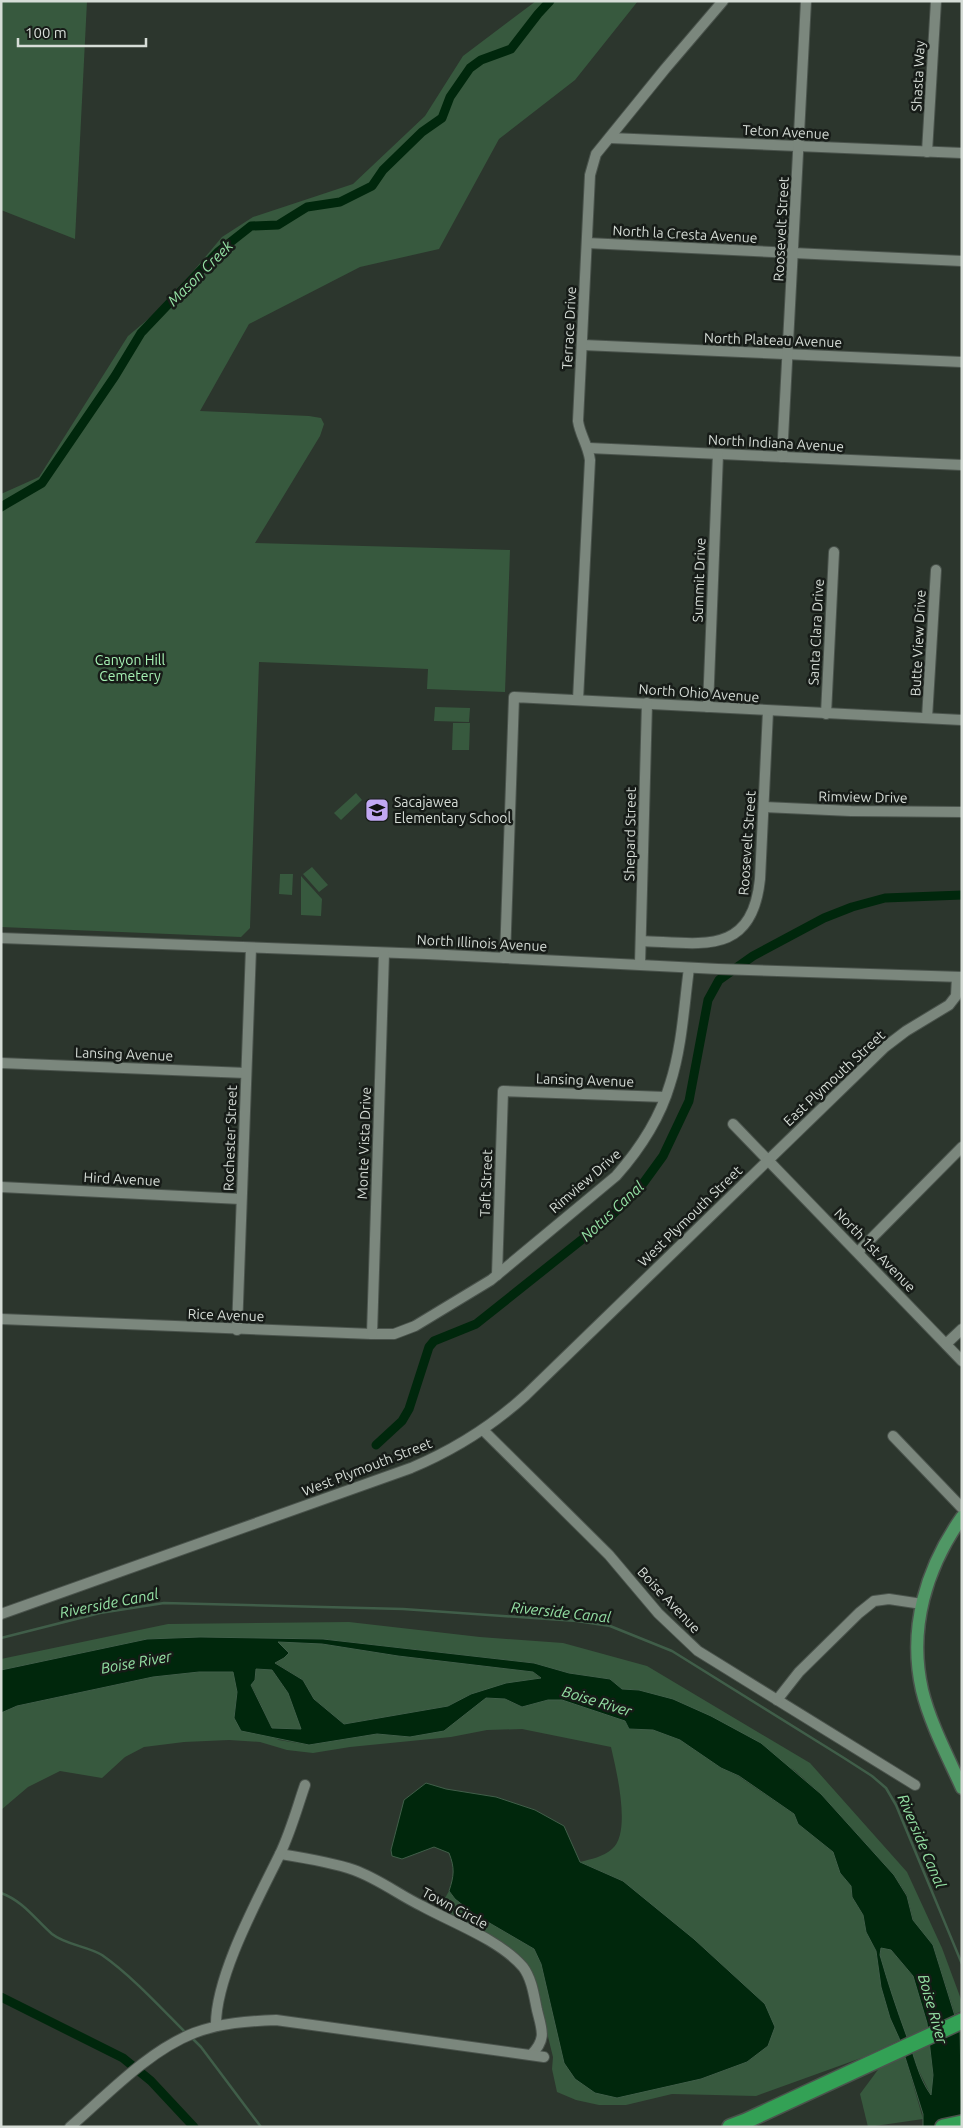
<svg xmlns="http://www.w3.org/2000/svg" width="963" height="2128" font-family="Ubuntu,sans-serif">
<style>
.green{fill:#37593e}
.water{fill:#00270c;stroke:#405e49;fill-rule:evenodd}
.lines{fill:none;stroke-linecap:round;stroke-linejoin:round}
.stream{stroke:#405e49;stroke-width:2.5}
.canal{stroke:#00270c;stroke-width:9}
.minor-casing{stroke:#4a534c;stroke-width:12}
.major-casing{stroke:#4a534c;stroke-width:15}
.highway-casing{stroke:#4a534c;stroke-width:18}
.minor{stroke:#7b877d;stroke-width:10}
.major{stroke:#509765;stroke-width:12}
.highway{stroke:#33a155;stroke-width:15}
.labels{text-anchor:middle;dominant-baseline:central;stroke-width:5;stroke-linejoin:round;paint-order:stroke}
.street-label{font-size:14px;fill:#d6ddd7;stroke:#171c18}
.park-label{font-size:14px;fill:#a7f3b5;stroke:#171c18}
.poi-label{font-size:14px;fill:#d6ddd7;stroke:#171c18;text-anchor:start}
.water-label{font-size:15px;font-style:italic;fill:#95e2a5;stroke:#171c18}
</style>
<rect width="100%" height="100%" fill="#2c362d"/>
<g class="green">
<path d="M1,1H87L75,239L1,210Z"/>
<path d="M536,1H638L575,80L499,139L439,249L360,267L249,324L200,411L309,416L321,418L324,424L320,436L255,543L510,550L505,692L427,689L428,669L259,662L250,928L241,937L1,927V494L39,477L128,336L165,305L222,237L253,217L353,184L425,116L463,56Z"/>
<path d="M435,707L470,708L469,722L434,721Z"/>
<path d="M453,723H470L469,750H452Z"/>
<path d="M356,793L362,800L341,820L334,813Z"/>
<path d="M312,867L328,885L319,892L303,874Z"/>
<path d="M280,874H293L292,895L279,894Z"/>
<path d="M301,876L322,899L321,916L301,915Z"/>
<path d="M349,1622L480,1637L563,1643L647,1666L810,1763L907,1872L942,1948L962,2002V2011L955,2014L933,1945L914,1922L907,1895L894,1875L821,1794L794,1770L639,1690L622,1689L610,1679L569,1673L534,1663L323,1639L200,1637L147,1639L1,1670V1659L168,1624Z"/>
<path d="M278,1642L322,1644L398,1656L533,1672L541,1679L471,1694L448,1706L344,1724L314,1699L303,1680L274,1662L284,1658L282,1648Z"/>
<path d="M256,1669L272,1670L288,1693L302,1730L272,1728L251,1684L255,1680Z"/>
<path d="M199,1672H234L237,1692L234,1718L279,1740L309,1745L377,1734L410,1737L472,1707L486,1698L505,1699L522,1707L548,1700H562L625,1721L629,1729L653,1730L680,1740L721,1768L738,1776L794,1814L798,1824L833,1852L840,1873L851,1886L852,1897L863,1915L866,1932L876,1951L881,1987L890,2018L900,2040L864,2057L756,2096L672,2094L626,2105H599L576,2100L557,2092L552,2069L553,2057L535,1984L512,1951L440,1907L449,1891L455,1899L474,1914L534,1949L541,1964L701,2079L747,2062L768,2046L623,1881L580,1862C591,1859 603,1857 612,1849C632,1833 616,1769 611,1747L522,1729L487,1730L451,1737L350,1747L313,1753L287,1750L260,1742L229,1740L184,1742L144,1747L125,1757L102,1778L60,1771L28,1787L1,1810V1713L17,1706L153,1677Z"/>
<path d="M881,1947L891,1950L913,1976L927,2023L933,2075L931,2095L916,2065L888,1986L880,1955Z"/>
<path d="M904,2053L923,2119L868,2127L860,2094L883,2063Z"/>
</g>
<g class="water">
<path d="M200,1637L323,1639L534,1663L569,1673L610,1679L622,1689L639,1690L673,1699L711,1716L761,1743L821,1794L894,1875L907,1896L913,1920L933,1945L960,2032L962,2127H923V2114L899,2038L890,2018L881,1987L876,1951L866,1932L863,1915L852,1897L851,1886L840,1873L833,1852L798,1824L794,1814L739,1776L721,1768L680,1740L653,1730L629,1729L625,1721L562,1700H548L522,1707L505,1699L486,1698L444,1731L410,1737L377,1734L309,1745L241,1731L234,1718L237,1692L233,1672H199L153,1677L17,1706L1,1713V1670L147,1639ZM278,1642L322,1644L398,1656L533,1672L541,1678L506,1683L471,1694L448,1706L344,1724L314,1699L303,1680L275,1663L284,1658L289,1653ZM256,1669L272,1670L288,1693L301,1729L272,1728L251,1685L255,1680ZM881,1948L891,1950L913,1976L927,2023L933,2075L931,2095C918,2077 915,2057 907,2037C897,2010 888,1983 880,1955Z"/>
<path d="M426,1783L446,1789L496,1797L535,1810L564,1826L580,1862L623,1881L694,1939L765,2004L775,2027L768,2046L747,2062L701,2079L617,2098L595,2093L575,2079L564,2063L541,1964L534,1949L474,1914L455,1899L449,1891C454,1876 455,1868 449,1853L434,1847L402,1859L392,1856L391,1850L404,1800Z"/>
</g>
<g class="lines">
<g class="stream">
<path d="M1,1638L100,1613L164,1603L403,1609L577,1621L610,1626L672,1651L844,1758L872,1776L886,1788L896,1805L962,1964"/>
<path d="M1,1893C23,1901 35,1919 52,1934C66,1945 87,1946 102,1955C132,1976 161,2008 187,2034"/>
<path d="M191,2037L201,2047L261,2127"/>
</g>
<g class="canal">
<path d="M1,507L42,483L115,376L141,333L218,252L251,226L278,225L307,207L340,202L372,186L383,170L422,132L442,118L450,97L470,68L481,60L511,49L538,14L550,1"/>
<path d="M376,1445L402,1421L409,1409L429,1347L434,1341L476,1324L609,1218L639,1189L663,1156L689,1101L708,1000L719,980L753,956L824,918L852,907L885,898L962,895"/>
<path d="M1,1997L123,2058L151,2081L194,2127"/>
</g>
<g class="minor-casing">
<g id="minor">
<path d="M610,138L962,153"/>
<path d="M927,152L936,1"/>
<path d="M587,243L962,261"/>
<path d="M583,345L962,362"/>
<path d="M589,448L962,465"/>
<path d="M782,457L806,1"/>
<path d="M578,700L590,460C588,445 580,435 578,421L590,175L596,154L665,69L723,1"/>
<path d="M708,707L718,454"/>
<path d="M826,714L834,552"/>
<path d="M927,718L936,570"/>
<path d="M764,807L851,811L962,812"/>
<path d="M1,938L427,954L718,969L962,977"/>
<path d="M641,941C701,943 752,957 760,879L768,711"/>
<path d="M505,958L514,697L962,720"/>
<path d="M640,964L647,703"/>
<path d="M1,1063L246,1073"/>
<path d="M733,1124L962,1361"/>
<path d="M1,1187L241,1199"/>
<path d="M858,1252L962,1147"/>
<path d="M497,1275L503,1091L665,1097"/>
<path d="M1,1319L372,1334H394L415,1326L491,1280L616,1176C639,1150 660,1118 670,1084C682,1047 684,1006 689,968"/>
<path d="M237,1330L251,948"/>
<path d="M372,1334L384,953"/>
<path d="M946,1344L962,1329"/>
<path d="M483,1430L609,1555L658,1613L698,1651L915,1785"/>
<path d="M893,1436L962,1508"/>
<path d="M1,1614L411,1468C454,1450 491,1427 526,1395L885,1047L906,1031L949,1005L956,996L957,977"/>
<path d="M777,1700L799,1672L859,1613L874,1601L889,1599L922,1604"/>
<path d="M280,1854C305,1858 331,1862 354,1870C379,1879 399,1895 422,1906C453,1923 500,1940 523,1967C532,1979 534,1996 537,2010C542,2030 547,2039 531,2055"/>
<path d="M216,2026C215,1977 258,1899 280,1854C291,1831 297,1808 305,1785"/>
<path d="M70,2127C107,2095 148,2051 194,2033C220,2023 248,2021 276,2020L544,2057"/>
</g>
</g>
<g class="major-casing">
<path id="major" d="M962,1517C926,1568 908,1628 922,1690C930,1723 948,1757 962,1788"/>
</g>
<g class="highway-casing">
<g id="highway">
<path d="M730,2127L746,2121L962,2021"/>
<path d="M943,2127L962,2123"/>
</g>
</g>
<use href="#minor" class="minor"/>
<use href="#major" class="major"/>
<use href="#highway" class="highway"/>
</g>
<defs>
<g id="school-square" transform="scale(1.25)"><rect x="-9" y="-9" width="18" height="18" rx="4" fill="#c2a8f3" stroke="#171c18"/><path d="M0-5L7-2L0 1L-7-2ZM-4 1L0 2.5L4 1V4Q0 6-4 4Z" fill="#111"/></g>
</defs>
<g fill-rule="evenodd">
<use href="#school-square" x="377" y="810"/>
</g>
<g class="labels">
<g class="street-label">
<text transform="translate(918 76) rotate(-87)">Shasta Way</text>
<text transform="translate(786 132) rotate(3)">Teton Avenue</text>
<text transform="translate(781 229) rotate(-87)">Roosevelt Street</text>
<text transform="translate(685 234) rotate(3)">North la Cresta Avenue</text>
<text transform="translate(569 328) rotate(-87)">Terrace Drive</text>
<text transform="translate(773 340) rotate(2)">North Plateau Avenue</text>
<text transform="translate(776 443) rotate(3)">North Indiana Avenue</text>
<text transform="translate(699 580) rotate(-88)">Summit Drive</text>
<text transform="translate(816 632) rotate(-87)">Santa Clara Drive</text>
<text transform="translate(918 643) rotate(-87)">Butte View Drive</text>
<text transform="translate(699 693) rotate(4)">North Ohio Avenue</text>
<text transform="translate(863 797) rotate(1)">Rimview Drive</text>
<text transform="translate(630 834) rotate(-89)">Shepard Street</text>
<text transform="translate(747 843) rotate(-86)">Roosevelt Street</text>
<text transform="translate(482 943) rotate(3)">North Illinois Avenue</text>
<text transform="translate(124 1054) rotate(2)">Lansing Avenue</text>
<text transform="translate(834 1078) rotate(-43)">East Plymouth Street</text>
<text transform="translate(585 1080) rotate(2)">Lansing Avenue</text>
<text transform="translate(230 1138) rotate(-88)">Rochester Street</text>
<text transform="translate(364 1143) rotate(-88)">Monte Vista Drive</text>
<text transform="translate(122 1179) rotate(3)">Hird Avenue</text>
<text transform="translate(585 1181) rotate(-41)">Rimview Drive</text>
<text transform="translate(486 1183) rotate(-88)">Taft Street</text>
<text transform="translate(690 1216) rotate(-44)">West Plymouth Street</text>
<text transform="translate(875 1250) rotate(46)">North 1st Avenue</text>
<text transform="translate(226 1315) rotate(2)">Rice Avenue</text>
<text transform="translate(367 1467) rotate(-21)">West Plymouth Street</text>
<text transform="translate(669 1600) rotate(47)">Boise Avenue</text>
<text transform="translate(455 1908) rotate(28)">Town Circle</text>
</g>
<g class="park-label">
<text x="130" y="660">Canyon Hill<tspan x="130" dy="16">Cemetery</tspan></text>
</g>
<g class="poi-label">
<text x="394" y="802">Sacajawea<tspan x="394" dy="16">Elementary School</tspan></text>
</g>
<g class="water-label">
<text transform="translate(200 273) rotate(-45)">Mason Creek</text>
<text transform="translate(612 1211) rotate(-43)">Notus Canal</text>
<text transform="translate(109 1603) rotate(-11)">Riverside Canal</text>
<text transform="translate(561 1612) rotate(6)">Riverside Canal</text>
<text transform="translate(136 1662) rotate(-10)">Boise River</text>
<text transform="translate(597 1701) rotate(17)">Boise River</text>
<text transform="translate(922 1841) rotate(67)">Riverside Canal</text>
<text transform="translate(933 2009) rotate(74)">Boise River</text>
</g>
</g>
<rect width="963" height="2128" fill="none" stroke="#d6ddd7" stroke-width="5"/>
<path d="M18 38v8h128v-8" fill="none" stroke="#d6ddd7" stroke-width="2.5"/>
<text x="25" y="38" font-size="15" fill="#d6ddd7" stroke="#171c18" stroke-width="4" paint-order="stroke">100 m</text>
</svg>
